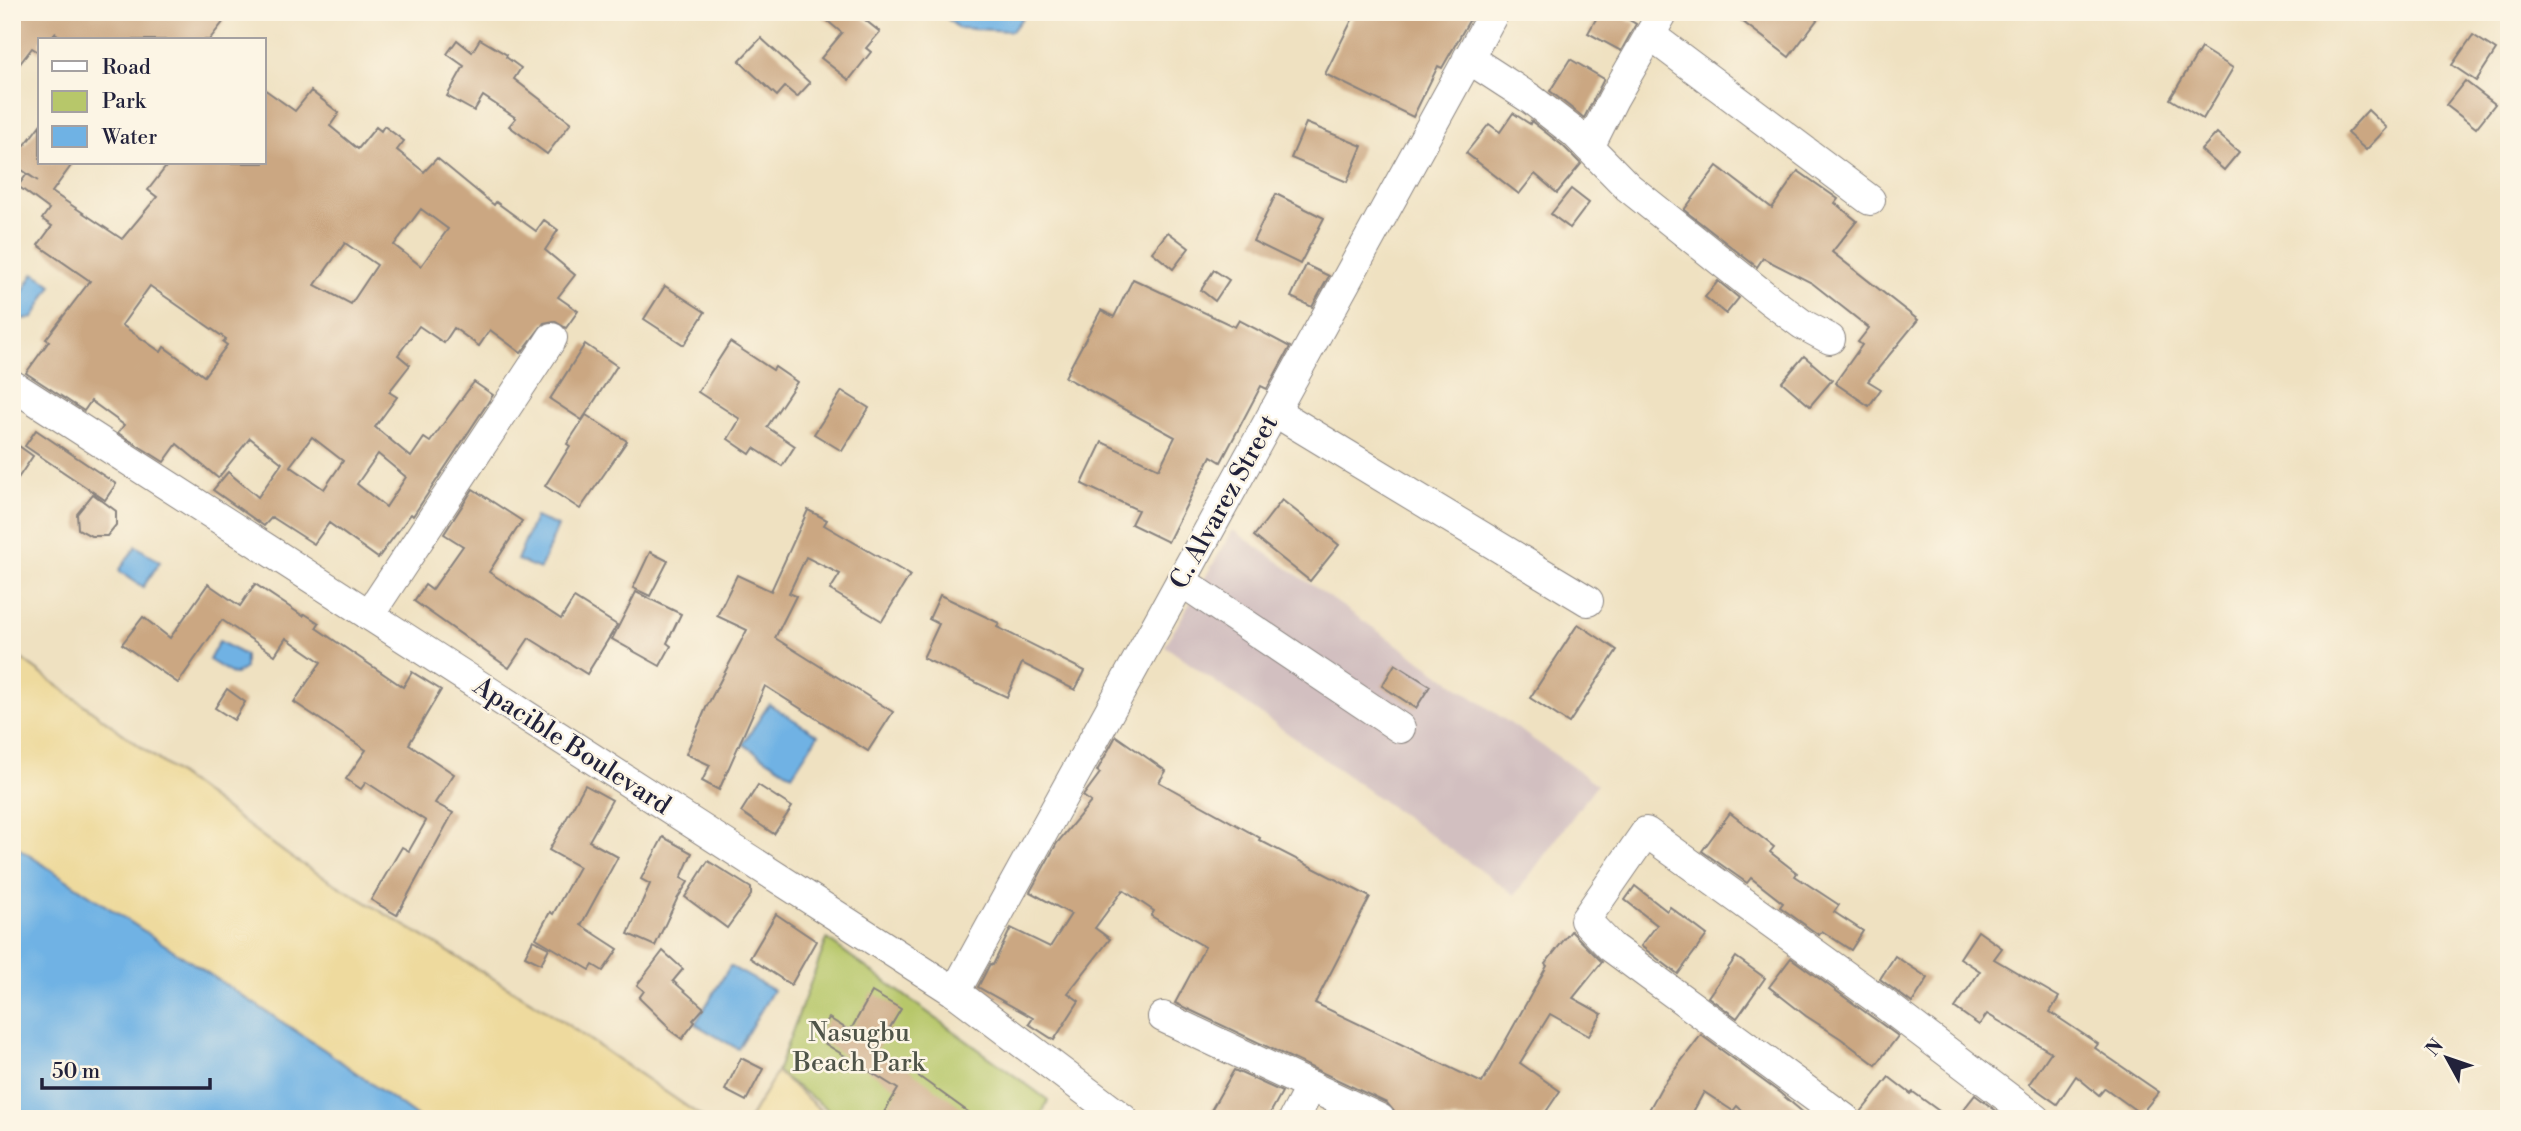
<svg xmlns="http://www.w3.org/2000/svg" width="2521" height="1131" font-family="'Libre Bodoni',serif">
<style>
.industrial{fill:#d2bfc0}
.green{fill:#b7c76a;stroke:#6c7452;stroke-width:2}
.sand{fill:#eeda9e;stroke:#887e6c;stroke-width:2}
.water{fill:#6fb2e4;stroke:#486a90;stroke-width:2}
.building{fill:#cba782;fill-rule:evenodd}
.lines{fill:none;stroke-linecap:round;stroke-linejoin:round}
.minor-casing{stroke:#88827e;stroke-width:32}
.minor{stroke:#fff;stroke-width:30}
.labels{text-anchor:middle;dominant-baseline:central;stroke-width:5;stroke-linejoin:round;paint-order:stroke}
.street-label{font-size:26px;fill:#22223b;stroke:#fcf5e5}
.park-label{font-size:26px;fill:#4f5449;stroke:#fcf5e5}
</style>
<rect width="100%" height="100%" fill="#fcf5e5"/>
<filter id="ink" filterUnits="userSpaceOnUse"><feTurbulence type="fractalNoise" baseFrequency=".0143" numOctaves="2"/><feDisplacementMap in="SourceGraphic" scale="14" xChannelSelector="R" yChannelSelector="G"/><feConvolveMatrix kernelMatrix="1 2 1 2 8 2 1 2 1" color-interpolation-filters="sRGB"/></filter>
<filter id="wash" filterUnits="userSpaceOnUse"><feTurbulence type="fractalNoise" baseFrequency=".00686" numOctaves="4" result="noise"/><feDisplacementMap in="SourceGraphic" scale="28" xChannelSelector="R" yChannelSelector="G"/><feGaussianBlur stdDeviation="1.57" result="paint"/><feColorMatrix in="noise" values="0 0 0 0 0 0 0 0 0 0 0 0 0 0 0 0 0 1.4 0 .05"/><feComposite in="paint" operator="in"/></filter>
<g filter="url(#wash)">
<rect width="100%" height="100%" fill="#efe1c1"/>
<path class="industrial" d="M1233,530L1597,784L1515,895L1165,646Z"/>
<path class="green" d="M827,939L1048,1100L1040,1119H841L777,1072Z"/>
<g class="sand">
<path d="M12,652L292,858L546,1010L705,1119H420L326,1051L12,844Z"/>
<path d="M777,1072L831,1119H749Z"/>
</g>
<g class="water">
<path d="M940,12H1027L1012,31L958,28Z"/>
<path d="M34,273L52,285L33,318L19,319L13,307Z"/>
<path d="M535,517L558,526L540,569L517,560Z"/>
<path d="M136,546L160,562L143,587L119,571Z"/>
<path d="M219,641L245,655V668L234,675L209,660Z"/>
<path d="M769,704L818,735L792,775L743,744Z"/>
<path d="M12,844L326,1051L420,1119H12Z"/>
<path d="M730,966L773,990L738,1049L695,1024Z"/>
</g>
<g id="blocks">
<g class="building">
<path d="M19,12H213L224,21L209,40H65L55,33L50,40H40V53L32,48L12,74V22Z"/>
<path d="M817,12H855L880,32L866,48L871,52L849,80L821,58L842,33Z"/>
<path d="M1356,12H1474L1442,68L1438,66L1413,117L1325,74Z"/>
<path d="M1600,12H1615L1636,24L1621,51L1588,33Z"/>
<path d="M1730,12H1823L1789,57Z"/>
<path d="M2473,35L2496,50L2476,81L2452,65Z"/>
<path d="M761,38L810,83L797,97L785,87L777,96L739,61Z"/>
<path d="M480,39L507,55L506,57L521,68L514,79L571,123L547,154L509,126L516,118L483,96L474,111L447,96L464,66L447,54L457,40L472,52Z"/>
<path d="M2201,48L2233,68L2203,119L2170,99Z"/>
<path d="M1570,59L1604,79L1584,118L1550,91Z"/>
<path d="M2465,81L2495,104L2476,128L2446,105Z"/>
<path d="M264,89L295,111L311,91L339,113L330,126L358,149L376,127L381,131L384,126L404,141L397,150L424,172L437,158L494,205L496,202L536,231L544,220L558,230L545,250L575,275L558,297L578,311L566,328L554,321L544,323L521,353L490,330L479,346L454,328L444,343L419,326L398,355L410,365L389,392L397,397L375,427L411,457L424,438L430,442L474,382L493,395L413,516L411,514L378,558L329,523L314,544L272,517L264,526L213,490L228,472L258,497L282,463L250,438L218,478L177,444L164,462L118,433L124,425L91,401L84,411L26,373L49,341L46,339L90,281L38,245L52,226L42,219L49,209L18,186L27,174L38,181L12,163V136L25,145L40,125V163H73L52,192L122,239L157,197L148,190L169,163H264ZM421,209L448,229L421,266L394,245ZM345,243L377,265L351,304L315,285ZM150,286L226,339L223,342L227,345L204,376L164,347L161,352L122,325ZM312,437L343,461L324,489L290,466ZM378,454L406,477L386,507L357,484Z"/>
<path d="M2368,110L2387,128L2366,150L2347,133Z"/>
<path d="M1513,113L1530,124L1531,121L1563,146L1581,164L1557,193L1535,174L1519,194L1466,153L1489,124L1500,132Z"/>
<path d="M1306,123L1362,146L1347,182L1291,158Z"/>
<path d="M2217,133L2239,152L2224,170L2201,150Z"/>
<path d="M1717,166L1772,208L1798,171L1838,199L1835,203L1857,221L1832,252L1918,320L1868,381L1881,389L1869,406L1835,383L1862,345L1858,342L1869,328L1812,283L1763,258L1757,267L1684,210Z"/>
<path d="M1571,189L1589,203L1570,228L1551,214Z"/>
<path d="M1276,194L1324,218L1300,264L1253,241Z"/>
<path d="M1168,232L1189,248L1173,269L1152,252Z"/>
<path d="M1306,265L1329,276L1312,307L1291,297Z"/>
<path d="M1214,270L1229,280L1215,301L1201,290Z"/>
<path d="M1133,279L1235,327L1239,320L1290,347L1267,389L1261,386L1221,462L1211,456L1168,542L1131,524L1138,510L1082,484L1102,442L1159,469L1175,437L1065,377L1101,310L1114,317Z"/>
<path d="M1718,281L1739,298L1726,314L1705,297Z"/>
<path d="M665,286L705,312L684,345L644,319Z"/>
<path d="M730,342L773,370L775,367L797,382L767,427L795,446L782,466L754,448L750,454L728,439L740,419L698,392Z"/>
<path d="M585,344L617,366L582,420L550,399Z"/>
<path d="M1804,356L1832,380L1810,406L1782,382Z"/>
<path d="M842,391L869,408L842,451L814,434Z"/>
<path d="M586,415L627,441L580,509L545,486L570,446L567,444Z"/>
<path d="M36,430L116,484L105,500L25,446Z"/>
<path d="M12,441L33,456L12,487Z"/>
<path d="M473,489L522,521L489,572L561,619L574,598L617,625L587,674L529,638L509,668L414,601L425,585L432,590L463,546L444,534Z"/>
<path d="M93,494L116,511V525L107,536H91L78,529L77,514Z"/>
<path d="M1282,500L1339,545L1310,581L1254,536Z"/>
<path d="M808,510L827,520L824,525L910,575L882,621L830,590L840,574L806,557L789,593L796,596L775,638L893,712L868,751L765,686L719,790L702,781L710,765L686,754L706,708L747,630L717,616L737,575L771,591Z"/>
<path d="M650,552L668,561L650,596L633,588Z"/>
<path d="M208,584L240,606L255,584L303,616L305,614L319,623L316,628L403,687L412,672L441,690L409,744L454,774L435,803L453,813L397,915L371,900L402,847L409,851L426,821L366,782L361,789L346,779L366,750L294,702L321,662L286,638L275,655L222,620L178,683L122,644L143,617L170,638Z"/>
<path d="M636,592L681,614L667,643L671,646L660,666L612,639Z"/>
<path d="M940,595L999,623L997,627L1085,671L1075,690L1022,663L1007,697L923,658L939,624L929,619Z"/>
<path d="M1578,624L1617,650L1569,723L1530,698Z"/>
<path d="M1395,664L1430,686L1416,708L1382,686Z"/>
<path d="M227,689L245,702L234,720L215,708Z"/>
<path d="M1116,736L1166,771L1159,782L1260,838L1259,840L1370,897L1315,1003L1482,1083L1547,966L1545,964L1571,931L1602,962L1573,998L1602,1014L1589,1036L1550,1014L1520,1063L1560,1091L1541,1119H1406L1396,1114L1387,1103L1175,1003L1205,947L1151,916L1154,911L1123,890L1095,928L1110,939L1068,993L1079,1001L1054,1040L1029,1024L1033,1018L978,987L990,964L993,965L1011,928L1050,947L1071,914L1030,892L1057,843L1091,802L1083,796L1100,773L1097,771Z"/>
<path d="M585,785L612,800L589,841L618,857L581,925L618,949L603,971L593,965L590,970L536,938L550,912L553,914L579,867L549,850Z"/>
<path d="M758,785L792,807L774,834L741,812Z"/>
<path d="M1730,813L1774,847L1770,852L1797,873L1795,876L1839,905L1834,912L1863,931L1851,950L1822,931L1819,935L1780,907L1783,903L1751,878L1747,883L1702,851Z"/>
<path d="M663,837L692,853L681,878L688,882L677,899L655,946L628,934L650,884L641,879Z"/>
<path d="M708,861L751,888V895L727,928L685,897Z"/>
<path d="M1635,886L1667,911L1670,907L1707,935L1678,974L1641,946L1657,925L1625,900Z"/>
<path d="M776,914L816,941L791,985L750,958Z"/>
<path d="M1978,931L2002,948L1994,959L2059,997L2050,1012L2098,1044L2095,1048L2159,1092L2141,1114L2105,1088L2099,1095L2076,1076L2057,1104L2029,1084L2051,1052L1987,1014L1979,1025L1955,1008L1980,971L1960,958Z"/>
<path d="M533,940L549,948L541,964L525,956Z"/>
<path d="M663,951L683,969L673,981L704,1008L693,1020L695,1022L682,1039L668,1029L669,1027L639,998L644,991L637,985Z"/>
<path d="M1895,956L1928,978L1912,1003L1880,979Z"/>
<path d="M1736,957L1765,978L1737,1018L1708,997Z"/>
<path d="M1791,958L1898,1036L1876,1065L1840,1038L1806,1016L1769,987Z"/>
<path d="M872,992L901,1009L876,1051L910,1070L978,1119H880L898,1089L816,1038L829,1018L850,1031Z"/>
<path d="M1701,1035L1780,1093L1811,1119H1751L1737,1106L1733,1111L1704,1092L1689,1119H1644L1661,1088Z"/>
<path d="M741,1058L763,1069L746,1101L725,1090Z"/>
<path d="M1234,1070L1282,1092L1267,1119H1206Z"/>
<path d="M1889,1077L1911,1094L1913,1092L1950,1119H1862L1861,1112Z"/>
<path d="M1975,1095L2007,1119H1956Z"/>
</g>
</g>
</g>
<g filter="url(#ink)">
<use href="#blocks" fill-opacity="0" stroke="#88827e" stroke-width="2"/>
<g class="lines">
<g class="minor-casing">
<g id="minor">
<path d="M1650,35L1870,200"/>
<path d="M1468,58L1531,99L1575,133L1628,187L1771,301L1802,324L1830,339"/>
<path d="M1589,147L1613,99L1663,12"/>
<path d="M12,385L955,992L1123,1119"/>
<path d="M1274,411L1588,601"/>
<path d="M1181,581L1400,728"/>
<path d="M369,615L552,338"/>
<path d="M955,992L1494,12"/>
<path d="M1163,1017L1380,1119"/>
<path d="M1294,1119L1311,1086"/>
<path d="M1845,1119L1611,947L1585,920L1646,832L1883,1003L2036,1119"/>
</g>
</g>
<use href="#minor" class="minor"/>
</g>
</g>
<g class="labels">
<g class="street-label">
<text transform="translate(1224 502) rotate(-61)">C. Alvarez Street</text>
<text transform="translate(572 746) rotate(33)">Apacible Boulevard</text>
</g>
<g class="park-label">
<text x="859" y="1033">Nasugbu<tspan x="859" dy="30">Beach Park</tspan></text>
</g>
</g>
<rect width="2521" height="1131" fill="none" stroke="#fcf5e5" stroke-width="42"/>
<rect x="38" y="38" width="228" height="126" fill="#fcf5e5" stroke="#a5a1a1" stroke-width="2"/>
<rect x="52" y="61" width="35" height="10" fill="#ffffff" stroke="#a5a1a1" stroke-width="2"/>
<text x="102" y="74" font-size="21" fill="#22223b">Road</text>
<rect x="52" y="91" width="35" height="21" fill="#b7c76a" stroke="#a5a1a1" stroke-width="2"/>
<text x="102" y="108" font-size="21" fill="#22223b">Park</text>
<rect x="52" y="126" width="35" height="21" fill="#6fb2e4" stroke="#a5a1a1" stroke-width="2"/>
<text x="102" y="144" font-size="21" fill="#22223b">Water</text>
<g transform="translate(2447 1058) rotate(310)" stroke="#fcf5e5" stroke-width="5" paint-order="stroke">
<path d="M0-5L12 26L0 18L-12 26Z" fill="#22223b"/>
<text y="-10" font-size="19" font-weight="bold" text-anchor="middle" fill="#22223b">N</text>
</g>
<path d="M42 1078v10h168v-10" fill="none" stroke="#22223b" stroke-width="3.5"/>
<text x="52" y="1078" font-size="21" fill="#22223b" stroke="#fcf5e5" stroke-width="5" paint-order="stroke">50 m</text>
</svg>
